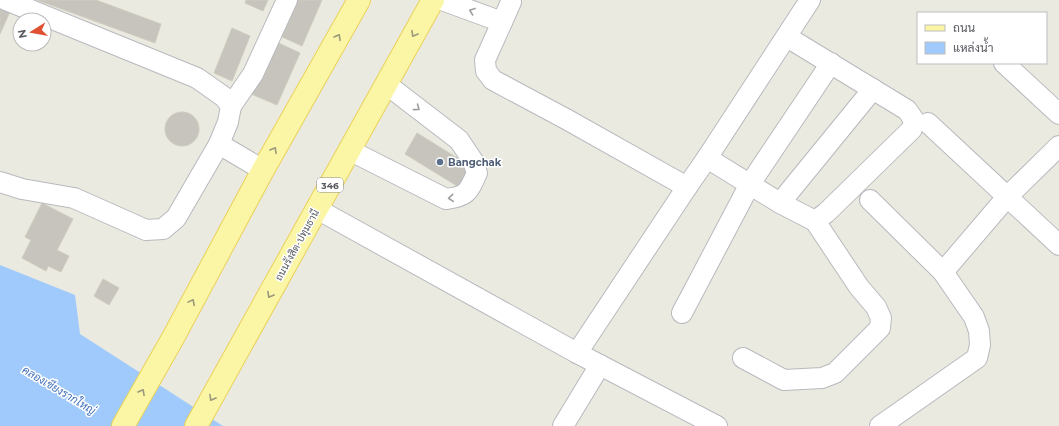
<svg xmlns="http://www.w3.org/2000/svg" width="1059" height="426" font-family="Montserrat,Sarabun,sans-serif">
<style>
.water{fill:#a0cafb}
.building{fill:#c6c4bd;stroke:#cfccbf}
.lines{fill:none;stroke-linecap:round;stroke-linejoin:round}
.minor-casing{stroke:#b8b9be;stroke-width:22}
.major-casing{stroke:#ead15a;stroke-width:24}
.minor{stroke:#fff;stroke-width:20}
.major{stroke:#fbf6a5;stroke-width:22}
.oneway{stroke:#9b9da0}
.oneway2{stroke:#9a997c}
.service-dot{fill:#5c6f8a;stroke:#fff;stroke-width:1.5}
.labels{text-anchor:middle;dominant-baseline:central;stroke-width:3;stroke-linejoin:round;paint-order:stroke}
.shield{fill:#fff;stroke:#8b8c90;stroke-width:1}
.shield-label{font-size:9px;font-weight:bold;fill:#595b60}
.service-label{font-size:10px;font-weight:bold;fill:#4e5e75;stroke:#fff;text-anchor:start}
.street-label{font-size:10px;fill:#595b60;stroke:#fff}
.water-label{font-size:11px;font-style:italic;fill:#4573bc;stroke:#fff}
</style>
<rect width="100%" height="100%" fill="#ebeae0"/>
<path class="water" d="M0,265L75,295L80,334L223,426H0Z"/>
<g class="building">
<path d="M37,0H96L161,24L155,43Z"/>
<path d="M246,0H268L263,11L245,3Z"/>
<path d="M292,0H322L302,46L278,35Z"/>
<path d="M0,2L12,7L0,34Z"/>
<path d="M232,28L250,36L232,81L214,73Z"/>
<path d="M274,41L300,53L277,105L251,94Z"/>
<circle cx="182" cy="129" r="17"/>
<path d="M417,133L475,169L462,189L405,154Z"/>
<path d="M42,203L73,219L57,250L69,256L61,272L48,266L46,271L22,258L31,240L25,237Z"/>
<path d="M103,279L119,288L109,305L94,296Z"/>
</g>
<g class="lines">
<g class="minor-casing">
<g id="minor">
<path d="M442,0L502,22"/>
<path d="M511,2L485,60L486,71L493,80L566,119L687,187"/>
<path d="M787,37L907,110L914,120L912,129L826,213L815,221"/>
<path d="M1004,63L1059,114"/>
<path d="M231,106L253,74L287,0"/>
<path d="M928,123L1059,245"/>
<path d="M219,144L263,170"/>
<path d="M349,150L446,199C468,196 468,192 477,173L473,161L459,140L386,84"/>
<path d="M707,158L780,203L815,221L859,287L876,307L881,318L880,328L835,373L822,378L784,380L743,358"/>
<path d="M0,182L22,189L74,198L146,230L163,229L176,218L219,144L228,122L231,106L224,97L197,78L6,0"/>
<path d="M870,200L943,272L974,317L979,331L980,345L977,358L880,426"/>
<path d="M780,203L873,89"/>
<path d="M317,209L577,353L717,426"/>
<path d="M943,272L1007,197L1059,146"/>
<path d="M682,313L750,184L831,63"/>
<path d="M577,353L687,187L707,158L810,0"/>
<path d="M563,426L600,365"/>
</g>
</g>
<g class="major-casing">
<g id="major">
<path d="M123,426L174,336L263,170L359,0"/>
<path d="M196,426L433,0"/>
</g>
</g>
<use href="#minor" class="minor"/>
<use href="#major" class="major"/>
</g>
<defs><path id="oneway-chevron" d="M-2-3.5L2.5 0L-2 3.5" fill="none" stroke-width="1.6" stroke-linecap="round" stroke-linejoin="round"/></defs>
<g class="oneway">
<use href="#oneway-chevron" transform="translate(472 11) rotate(-160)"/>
<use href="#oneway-chevron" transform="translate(417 108) rotate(37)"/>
<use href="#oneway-chevron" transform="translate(451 198) rotate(175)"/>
</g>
<g class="oneway2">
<use href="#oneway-chevron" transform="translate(414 34) rotate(119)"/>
<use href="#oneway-chevron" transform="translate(338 37) rotate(-60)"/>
<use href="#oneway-chevron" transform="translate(274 150) rotate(-60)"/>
<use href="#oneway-chevron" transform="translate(270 295) rotate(119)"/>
<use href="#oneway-chevron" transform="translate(192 302) rotate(-62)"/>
<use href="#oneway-chevron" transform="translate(142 392) rotate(-61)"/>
<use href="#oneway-chevron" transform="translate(212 398) rotate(119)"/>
</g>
<circle class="service-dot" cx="440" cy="162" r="4"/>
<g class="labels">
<rect class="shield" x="317" y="178" width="26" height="14" rx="3"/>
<g class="shield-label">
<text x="330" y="185">346</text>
</g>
<g class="service-label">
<text x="448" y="162">Bangchak</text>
</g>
<g class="street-label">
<text transform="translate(297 245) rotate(-61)">ถนนรังสิต-ปทุมธานี</text>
</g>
<g class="water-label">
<text transform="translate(59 390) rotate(31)">คลองเชียงรากใหญ่</text>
</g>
</g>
<rect x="917" y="12" width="130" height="52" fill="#ffffff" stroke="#bdbdbf"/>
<rect x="925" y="25" width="20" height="6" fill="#fbf6a5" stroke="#bdbdbf"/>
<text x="953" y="32" font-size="12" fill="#595b60">ถนน</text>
<rect x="925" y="42" width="20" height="12" fill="#a0cafb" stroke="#bdbdbf"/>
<text x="953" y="52" font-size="12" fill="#595b60">แหล่งน้ำ</text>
<g transform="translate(32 32) rotate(259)"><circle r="19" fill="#ffffff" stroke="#bdbdbf"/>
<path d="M0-3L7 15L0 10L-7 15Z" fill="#e05131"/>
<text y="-6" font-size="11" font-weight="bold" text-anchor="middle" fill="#595b60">N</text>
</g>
</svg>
